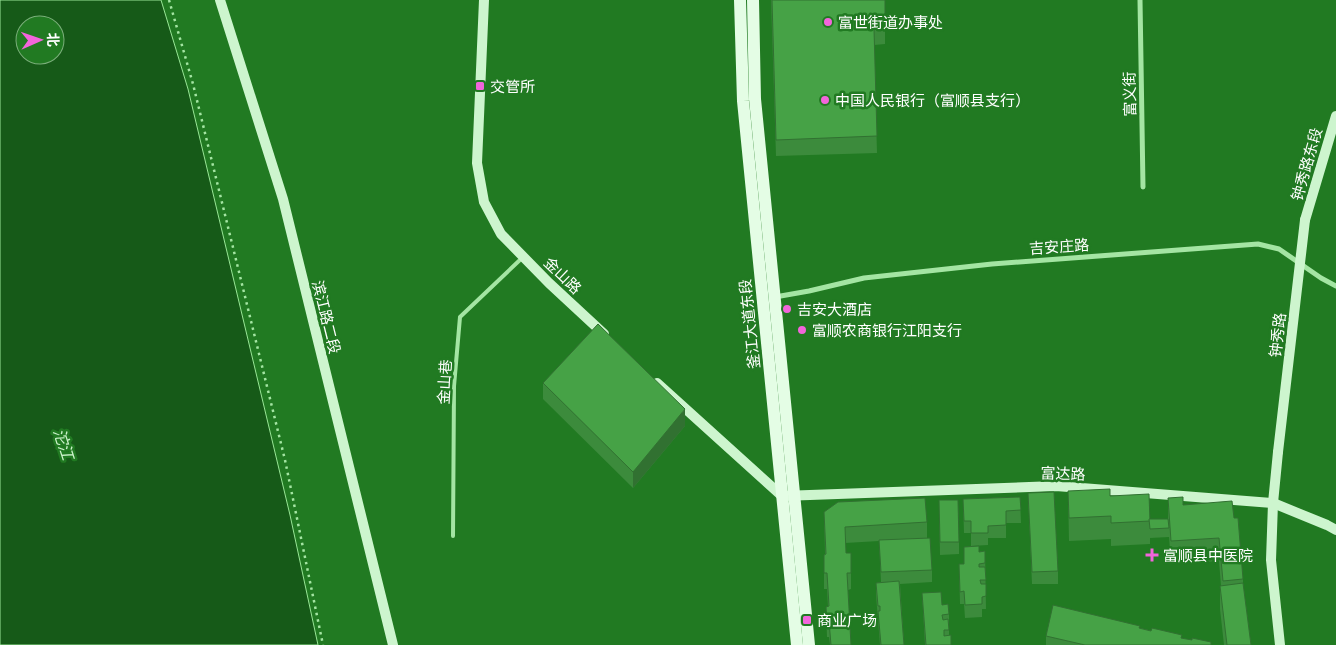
<svg xmlns="http://www.w3.org/2000/svg" width="1336" height="645" font-family="'Open Sans','Noto Sans SC',sans-serif">
<style>
.water{fill:#165a18;stroke:#99e697;fill-rule:evenodd}
.lines{fill:none;stroke-linecap:round;stroke-linejoin:round}
.path{stroke:#a4e5a3;stroke-width:2.5;stroke-dasharray:2.5 4;stroke-linecap:butt}
.lane{stroke:#a4e5a3;stroke-width:4}
.street{stroke:#a4e5a3;stroke-width:5}
.secondary{stroke:#cdf5ce;stroke-width:10}
.primary{stroke:#e4fde5;stroke-width:12}
.secondary-bridge{stroke:#cdf5ce;stroke-width:10}
.wall{fill:#3c8b3c}
.shaded-wall{fill:#317131}
.building{fill:#46a246;stroke:#317131}
.poi-dot{fill:#f265db;stroke:#217a22;stroke-width:2}
.labels{text-anchor:middle;dominant-baseline:central;stroke-width:5;stroke-linejoin:round;paint-order:stroke}
.poi-label{font-size:15px;fill:#fff;stroke:#217a22;text-anchor:start}
.street-label{font-size:15px;fill:#fff;stroke:#217a22}
.water-label{font-size:16px;font-style:italic;fill:#cff4ce;stroke:#217a22}
</style>
<rect width="100%" height="100%" fill="#217a22"/>
<path class="water" d="M0,0H161L188,89L290,515L318,645H0ZM25,25H55V55H25Z"/>
<g class="lines">
<path class="path" d="M169,0L193,84L285,460L323,645"/>
<path class="lane" d="M453,536L454,386L460,317L522,258"/>
<g class="street">
<path d="M1140,0L1143,187"/>
<path d="M775,297L809,291L864,278L992,264L1258,244L1279,249L1321,278L1336,286"/>
</g>
<g class="secondary">
<path d="M220,0L283,199L393,645"/>
<path d="M484,0L477,163L484,202L501,234L549,283L604,334"/>
<path d="M1305,220L1336,116"/>
<path d="M657,383L782,496L1056,486L1273,503L1327,525L1336,530"/>
<path d="M1278,452L1273,503L1271,560L1280,645"/>
</g>
<g class="primary">
<path d="M740,0L743,101L797,645"/>
<path d="M753,0L755,99L809,645"/>
</g>
<path class="secondary-bridge" d="M1278,452L1305,220"/>
</g>
<g class="wall">
<path d="M771,0H885V44L874,45L877,153L776,156Z"/>
<path d="M543,383L685,426L633,488L543,399Z"/>
<path d="M1068,491L1110,496L1149,519H1168V498L1183,505L1234,518L1243,579V586L1251,645H1224L1220,609V586H1221L1219,561L1171,564L1169,537L1150,538V544L1111,546V539L1069,541Z"/>
<path d="M1028,493L1058,571V584H1032Z"/>
<path d="M1020,497L1021,523H1006V538H988V545L971,546V533H964L963,499Z"/>
<path d="M939,500L959,542V554L940,555Z"/>
<path d="M824,512L927,522V538L932,570V582L900,584L904,645H880L876,595V583L881,582L879,541L845,543L846,553H851V589L848,590L851,645H830L829,637H827L826,607H828L827,589H824V555L825,554Z"/>
<path d="M964,547L979,552L985,551L986,609H982V617L965,618L964,604H960L959,564H964Z"/>
<path d="M922,593L942,605L949,614V635L951,645H925Z"/>
<path d="M1140,628L1211,645H1046V636Z"/>
</g>
<path class="shaded-wall" d="M685,409V426L633,488V472Z"/>
<g class="building">
<path d="M772,0H885V28L874,29L877,136L776,140Z"/>
<path d="M598,324L685,409L633,472L543,383Z"/>
<path d="M1110,489V496L1149,494L1150,521L1111,523V516L1069,518L1068,491Z"/>
<path d="M1054,492L1058,571L1032,572L1028,493Z"/>
<path d="M1020,497L1021,510L1006,511V525L988,526V533H971V521H964L963,499Z"/>
<path d="M1183,497V505L1232,501L1234,518H1238L1243,579L1223,581L1219,538L1171,541L1168,498Z"/>
<path d="M925,498L927,522L845,527L846,553H851V573H847L851,645H831L829,621H827L826,607L829,606L827,573H824V555L826,554L824,512L838,502Z"/>
<path d="M939,500H958L959,542H940Z"/>
<path d="M1149,519H1168L1169,528L1150,529Z"/>
<path d="M930,538L932,570L881,572L879,540Z"/>
<path d="M979,546V552L985,551V563L979,564V567H985L986,580H980L981,584H986V596L982,597V604L965,605L964,591L960,592L959,564H964V547Z"/>
<path d="M899,581L904,645H881L878,611H880V606H878L876,583Z"/>
<path d="M1243,583L1251,645H1227L1220,586Z"/>
<path d="M941,592L942,605L948,604L949,614L942,615L943,620L948,619L949,630H944V636L951,635V645H926L922,593Z"/>
<path d="M1053,605L1140,626L1139,628L1151,631L1152,628L1182,635L1181,638L1192,640V638L1211,642V645H1085L1046,636Z"/>
</g>
<g class="poi-dot">
<circle cx="828" cy="22" r="5"/>
<rect x="475" y="81" width="10" height="10" rx="2.5"/>
<circle cx="825" cy="100" r="5"/>
<circle cx="787" cy="309" r="5"/>
<circle cx="802" cy="330" r="5"/>
<path d="M1149.5 547.5h5v5h5v5h-5v5h-5v-5h-5v-5h5z"/>
<rect x="802" y="615" width="10" height="10" rx="2.5"/>
</g>
<g class="labels">
<g class="poi-label">
<text x="838" y="22">富世街道办事处</text>
<text x="490" y="86">交管所</text>
<text x="835" y="100">中国人民银行（富顺县支行）</text>
<text x="797" y="309">吉安大酒店</text>
<text x="812" y="330">富顺农商银行江阳支行</text>
<text x="1163" y="555">富顺县中医院</text>
<text x="817" y="620">商业广场</text>
</g>
<g class="street-label">
<text transform="translate(1129 94) rotate(-91)">富义街</text>
<text transform="translate(1306 164) rotate(-74)">钟秀路东段</text>
<text transform="translate(1059 246) rotate(-4)">吉安庄路</text>
<text transform="translate(563 275) rotate(44)">金山路</text>
<text transform="translate(327 317) rotate(76)">滨江路二段</text>
<text transform="translate(749 324) rotate(-96)">釜江大道东段</text>
<text transform="translate(1277 335) rotate(-83)">钟秀路</text>
<text transform="translate(444 382) rotate(-87)">金山巷</text>
<text transform="translate(1063 473) rotate(2)">富达路</text>
</g>
<g class="water-label">
<text transform="translate(64 444) rotate(72)">沱江</text>
</g>
</g>
<g transform="translate(40 40) rotate(88)"><circle r="24" fill="#217a22" stroke="#7aaf7a"/>
<path d="M0-4L9 19L0 12L-9 19Z" fill="#f265db"/>
<text y="-8" font-size="14" font-weight="bold" text-anchor="middle" fill="#ffffff">北</text>
</g>
</svg>
